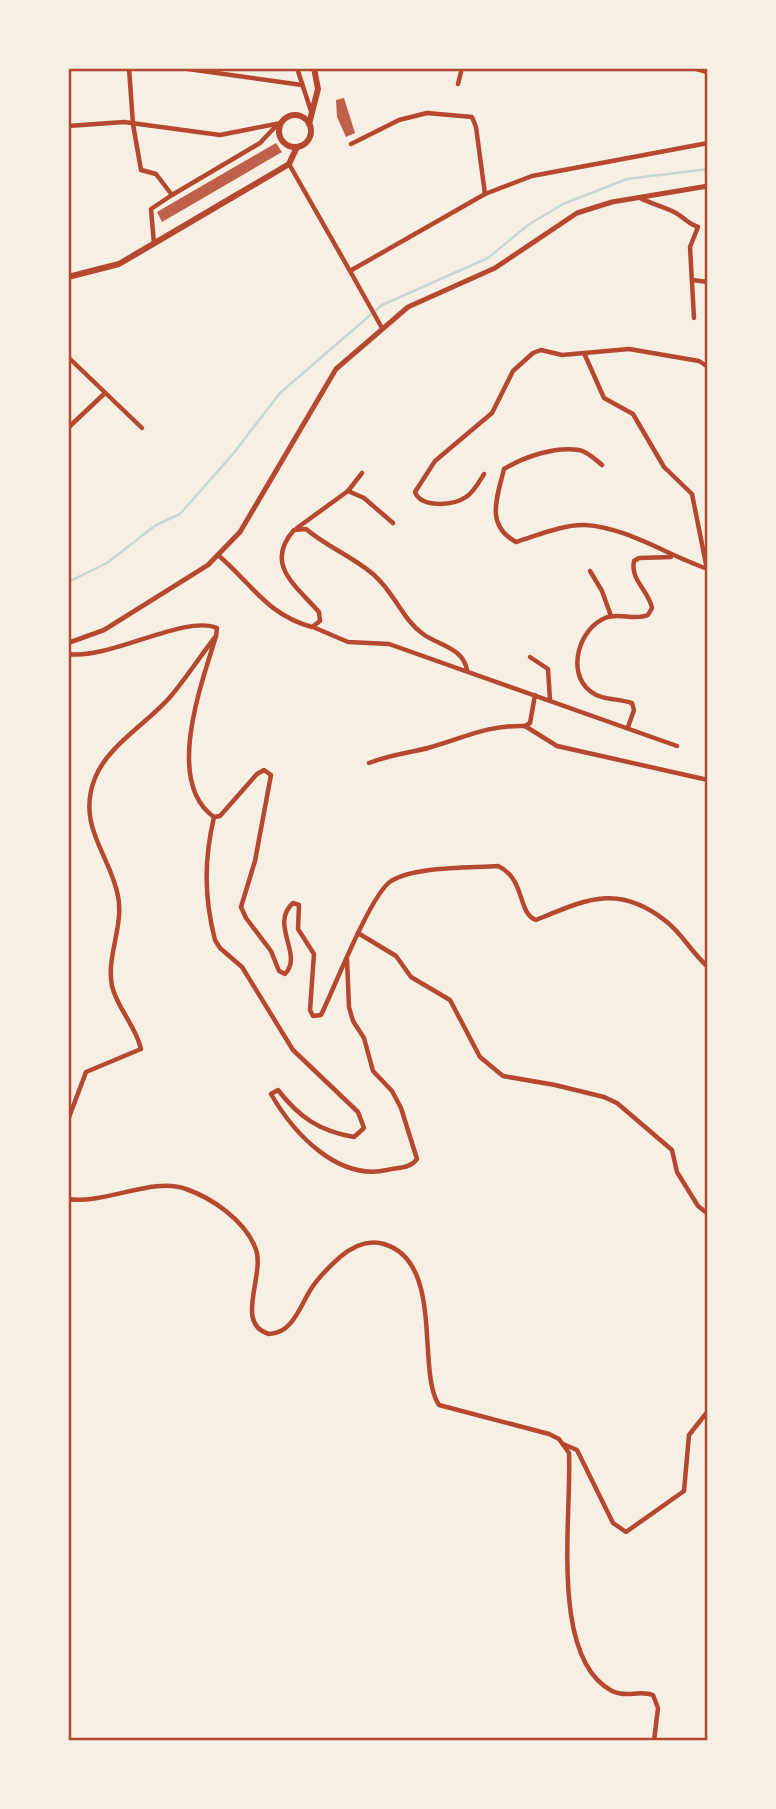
<svg xmlns="http://www.w3.org/2000/svg" width="776" height="1809" font-family="Raleway,sans-serif">
<style>
.lines{fill:none;stroke-linecap:round;stroke-linejoin:round}
.stream{stroke:#c9d6d2;stroke-width:2.5}
.building{fill:#bf614a}
.minor{stroke:#b5482f;stroke-width:4.5}
.tertiary{stroke:#b5482f;stroke-width:5}
.secondary{stroke:#b5482f;stroke-width:6}
.neatline{fill:none;stroke:#b5482f;stroke-width:2.5}
</style>
<rect width="100%" height="100%" fill="#f6efe4"/>
<g class="lines">
<path class="stream" d="M68,582L107,563L156,525L180,514L233,454L280,393L382,305L488,258L528,225L563,204L627,179L708,169"/>
</g>
<g class="building">
<path d="M344,98L355,133L346,137L337,117L336,100Z"/>
<path d="M276,143L282,152L162,222L157,212Z"/>
</g>
<g class="lines">
<g class="minor">
<path d="M129,68L133,124L141,170L156,174L172,195L260,143L276,126"/>
<path d="M181,68L302,85"/>
<path d="M297,68L311,111"/>
<path d="M458,84L462,68"/>
<path d="M68,126L124,122L220,135L281,123"/>
<path d="M351,144L399,120L427,113L472,117L476,127L485,194"/>
<path d="M289,164L350,271L485,194L532,176L708,143"/>
<path d="M640,198C651,204 672,209 679,215C687,220 688,224 698,227L690,247L694,318"/>
<path d="M154,244L151,209L172,195"/>
<path d="M350,271L382,328"/>
<path d="M692,280L708,282"/>
<path d="M584,353L604,398L633,414L664,467L692,494L707,569"/>
<path d="M68,357L142,428"/>
<path d="M69,427L105,393"/>
<path d="M602,465C596,460 587,451 579,450C555,446 524,457 504,469C497,498 485,525 516,542C536,536 564,524 585,525C626,527 669,556 708,569"/>
<path d="M484,474C479,482 474,492 466,497C453,506 421,508 415,492L435,461L492,413L513,371L533,353L541,350L562,355L629,349L699,361L708,367"/>
<path d="M348,491L364,498L393,523"/>
<path d="M297,528L348,491L362,473"/>
<path d="M218,555C252,584 267,615 312,627L320,621L319,612C295,585 264,564 294,530L306,529C327,547 354,557 374,575C394,592 402,619 423,634C440,646 463,648 467,670"/>
<path d="M590,571L602,591L611,616"/>
<path d="M313,627L348,642L389,644L677,746"/>
<path d="M216,636C202,683 164,782 214,817L220,816L257,774L264,770L271,775L255,861L241,907L246,918L271,951L279,971L285,974C304,955 269,924 293,903L299,905L298,929L314,954L310,1010L313,1016L321,1015C334,989 370,895 391,881C415,866 469,868 498,866C526,879 517,913 536,920C587,899 619,883 667,922C683,935 692,953 708,967"/>
<path d="M68,654C110,660 185,614 217,628L216,636C201,655 187,677 171,696C148,723 108,745 95,778C76,826 110,854 118,896C124,926 106,957 112,986C117,1008 136,1026 141,1049L86,1072L68,1120"/>
<path d="M530,657L548,669L550,700"/>
<path d="M525,726L557,746L708,780"/>
<path d="M628,727L634,710L632,703C618,698 602,701 590,691C566,672 579,629 605,618C618,612 634,621 648,615L652,608C649,591 630,580 634,561L639,558L671,557"/>
<path d="M369,763C389,755 408,753 428,748C465,738 485,725 525,726L530,723L535,695"/>
<path d="M214,817C204,860 204,897 215,940L220,948L242,967L293,1050L358,1112L364,1128L354,1137C319,1131 299,1117 278,1090L271,1094C294,1134 338,1181 387,1170C399,1167 410,1169 417,1159L401,1108L392,1091L373,1071L364,1038L353,1021L349,1007L347,959"/>
<path d="M358,933L396,956L411,977L450,1000L480,1057L503,1076L555,1085L604,1097L617,1103L672,1150L677,1172L698,1206L708,1214"/>
<path d="M68,1199C104,1205 154,1176 186,1189C212,1198 244,1220 255,1247C267,1273 233,1324 269,1334C293,1333 300,1306 311,1289C318,1278 330,1266 340,1257C353,1246 367,1239 384,1244C445,1262 416,1371 439,1405L549,1434L559,1439L569,1453C572,1516 549,1658 612,1691C626,1698 639,1690 653,1695L658,1708L654,1741"/>
<path d="M563,1444L577,1450L613,1523L626,1532L684,1491L689,1435L708,1411"/>
</g>
<g class="tertiary">
<path d="M694,68L708,72"/>
<path d="M68,643L104,630L208,565L240,532L336,369L408,307L495,268L577,213L612,202L708,186"/>
</g>
<g class="secondary">
<circle cx="295" cy="131" r="16"/>
<path d="M309,124L318,89L314,68"/>
<path d="M68,277L119,264L279,170L289,164L297,147"/>
</g>
</g>
<rect width="776" height="1809" fill="none" stroke="#f6efe4" stroke-width="140"/>
<rect x="70" y="70" width="636" height="1669" class="neatline"/>
</svg>
